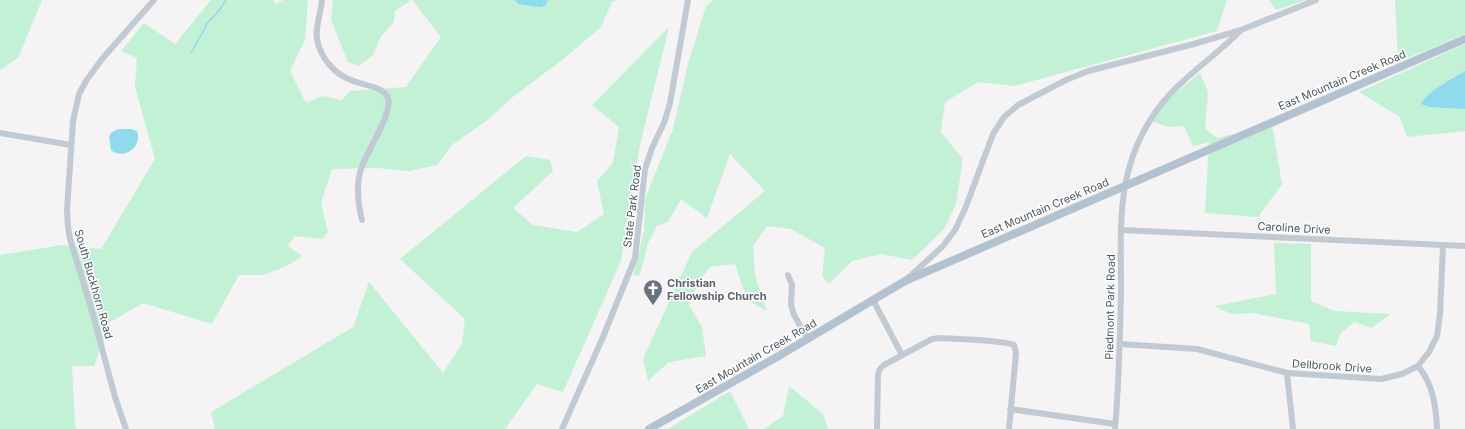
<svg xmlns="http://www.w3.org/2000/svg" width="1465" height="429" font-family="Inter,sans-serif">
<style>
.green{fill:#c3f1d5}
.water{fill:#90daee}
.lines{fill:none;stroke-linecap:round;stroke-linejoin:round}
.stream{stroke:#90daee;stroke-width:1.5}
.minor{stroke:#c1cad2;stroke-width:6}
.major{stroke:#b3c2d1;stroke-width:8}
.labels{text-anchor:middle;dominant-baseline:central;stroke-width:3;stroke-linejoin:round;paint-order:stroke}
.street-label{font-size:11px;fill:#4a5661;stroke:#fff}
.worship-label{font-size:11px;font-weight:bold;fill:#5b616d;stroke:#fff;text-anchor:start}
</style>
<rect width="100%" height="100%" fill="#f5f3f3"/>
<g class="green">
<path d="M0,0H42L18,58L0,70Z"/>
<path d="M211,0H273L276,4L283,0H308L305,40L290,71L306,103L322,96L341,100L351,91L406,87L441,37L412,0H619L612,2L601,27L562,60L514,96L486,121L452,145L437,165L409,171L377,168L332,169L321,203L328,232L322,239L295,236L288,246L302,256L287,266L264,275H239L212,324L143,303L110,322L94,366H72L75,426L77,429H0V255L62,245L101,249L155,159L135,87L137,58L121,51L144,23L175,44Z"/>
<path d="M333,0H411L395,11L394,22L381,36L373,55L359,66L348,62L331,20Z"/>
<path d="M714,0H1227L1217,31L1014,86L978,82L945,102L941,132L963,159L956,204L944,229L912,260L881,254L852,261L829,284L822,276L825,248L791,229L767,226L753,246L755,276L767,311L747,300L735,264L710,267L699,281L689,305L702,327L706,356L669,362L648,381L643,359L692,252L765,191L730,154L707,218L681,199L668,222L657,226L648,243L640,275L633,276L644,231L645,199L673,129L688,64L706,6Z"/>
<path d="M1269,0H1306L1276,10Z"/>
<path d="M1395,0H1465V34L1398,62Z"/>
<path d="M669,27L640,145L621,261L563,392L537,384L505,429H215L211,412L353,327L369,282L443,373L462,344L465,319L400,259L526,156L550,160L553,171L513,208L533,225L577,232L604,214L597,181L613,163L619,127L592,105Z"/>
<path d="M1465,44V71L1423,99L1465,109V131L1407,137L1400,117L1359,92Z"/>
<path d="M1200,73L1208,92L1205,128L1217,138L1272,124L1282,184L1258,217L1205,213L1209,142L1193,146L1184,126L1169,127L1150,121L1166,101Z"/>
<path d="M1274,243L1311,244V301L1335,311L1390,314L1372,328L1354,322L1340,334L1336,346L1311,341L1309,324L1253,313L1231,314L1215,306L1276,294Z"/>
<path d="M789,386L823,414L828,429H764L783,416Z"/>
<path d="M730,391L749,429H668Z"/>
</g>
<g class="water">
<path d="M515,0H548L546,5L540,7L518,4Z"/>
<path d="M1465,71V109L1429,107L1421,104C1426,92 1454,78 1465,71Z"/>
<path d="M118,129H131L137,131C143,146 124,161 111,150L109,136L112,132Z"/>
</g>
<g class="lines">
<path class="stream" d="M191,53L205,28L207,23L218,12L226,0"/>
<g class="minor">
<path d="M322,0C321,13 315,27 317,39C320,57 334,74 351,80C361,85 384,86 388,98C393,114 366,152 361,169C356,185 358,204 362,220"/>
<path d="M0,133L71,145"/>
<path d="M1121,230L1465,246"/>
<path d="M788,275L792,285L791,305L794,315L808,339"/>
<path d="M907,279L943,246L955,230L965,209L993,134L1004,117L1018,105L1066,80L1088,71L1194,44L1241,30L1316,0"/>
<path d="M873,300L902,355"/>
<path d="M1120,344L1197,349L1287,373L1381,379L1402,374L1418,366L1429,352L1437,336L1440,314L1443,246"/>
<path d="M1418,366C1433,384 1436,406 1437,429"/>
<path d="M1287,373L1293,429"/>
<path d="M1010,409L1115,424"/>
<path d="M126,429L115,397L92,311L70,239L68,227L67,210L73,121L79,94L86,81L102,59L154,0"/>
<path d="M562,429L603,337L635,258L645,169L652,148L664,123L670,103L688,0"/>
<path d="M877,429L878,374L880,369L884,365L932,339L941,338C955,339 1005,340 1014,345L1016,353L1009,429"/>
<path d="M1115,429C1119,384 1120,338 1121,293C1121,226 1115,168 1157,110C1179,79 1214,58 1240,31"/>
</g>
<path class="major" d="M649,429L777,357L905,281L1465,39"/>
</g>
<defs>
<g id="church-pin" transform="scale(1)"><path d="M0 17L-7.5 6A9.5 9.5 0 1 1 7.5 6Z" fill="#6b7280" stroke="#fff"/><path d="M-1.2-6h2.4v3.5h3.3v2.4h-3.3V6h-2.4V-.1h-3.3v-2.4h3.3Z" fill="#fff"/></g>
</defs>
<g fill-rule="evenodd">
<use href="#church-pin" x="653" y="289"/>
</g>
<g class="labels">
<g class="street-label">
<text transform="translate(1342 80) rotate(-23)">East Mountain Creek Road</text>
<text transform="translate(632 206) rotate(-83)">State Park Road</text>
<text transform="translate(1045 208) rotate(-23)">East Mountain Creek Road</text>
<text transform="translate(1294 228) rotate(3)">Caroline Drive</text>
<text transform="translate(94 284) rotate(74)">South Buckhorn Road</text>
<text transform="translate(1110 307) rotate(-89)">Piedmont Park Road</text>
<text transform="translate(756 356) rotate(-30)">East Mountain Creek Road</text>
<text transform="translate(1332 366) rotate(4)">Dellbrook Drive</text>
</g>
<g class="worship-label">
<text x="667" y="283">Christian<tspan x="667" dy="13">Fellowship Church</tspan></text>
</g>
</g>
</svg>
